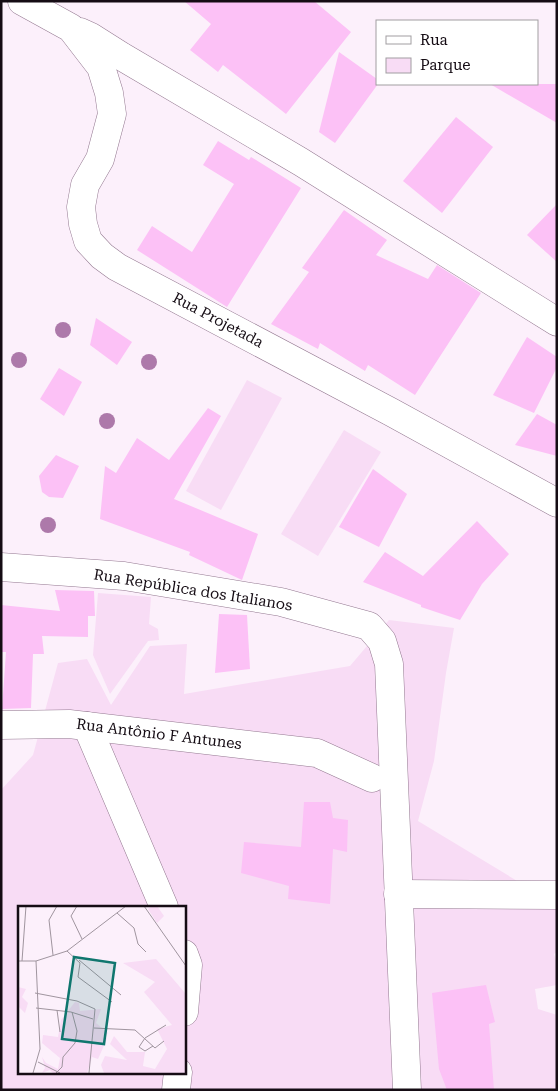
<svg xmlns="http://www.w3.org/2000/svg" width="558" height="1091" font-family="'Roboto Serif',serif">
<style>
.green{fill:#f8dcf5;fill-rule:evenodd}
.building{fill:#fcc1f6}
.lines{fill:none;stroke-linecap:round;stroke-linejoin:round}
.minor-casing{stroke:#947991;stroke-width:29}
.minor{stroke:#fff;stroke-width:28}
.tree{fill:#ad79aa}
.labels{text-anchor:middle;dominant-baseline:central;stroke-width:4;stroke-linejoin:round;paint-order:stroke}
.street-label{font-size:15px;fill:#150c14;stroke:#fff}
.inset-road{fill:none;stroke:#a0959f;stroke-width:1}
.view{fill:#0f766e;fill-opacity:0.15;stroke:#0f766e;stroke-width:2.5}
.inset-edge{fill:none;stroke:#150c14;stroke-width:2.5}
</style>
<rect width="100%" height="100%" fill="#fcf0fb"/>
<g class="green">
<path d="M247,380L282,398L221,510L186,491Z"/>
<path d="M344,430L381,452L318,556L281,534Z"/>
<path d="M98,593L151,597L149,624L158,629L159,640L148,641L110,694L93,655Z"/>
<path d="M389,620L454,628L446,673L434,761L418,821L557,905V952L554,954L557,963V985L535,989L538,1009L557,1015V1090H1V790L33,755L58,663L87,659L111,705L150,646L187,644L184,694L350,666ZM19,907H184V1072H19Z"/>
</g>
<g class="building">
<path d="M184,1H314L351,32L286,114L223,65L218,72L190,50L211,24Z"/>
<path d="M339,52L377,79L378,84L335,143L319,132Z"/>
<path d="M490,84H557V123Z"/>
<path d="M456,117L493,147L442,213L403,181Z"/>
<path d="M218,141L249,160L251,157L301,188L227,307L137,250L152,226L192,252L234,184L203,165Z"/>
<path d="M557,204V262L527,235Z"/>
<path d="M344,210L387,240L376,255L428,279L437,265L481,293L415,395L368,365L365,371L320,343L318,349L271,324L309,272L302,268Z"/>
<path d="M96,318L132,342L117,365L90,345Z"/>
<path d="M527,337L557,357V367L534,413L493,395Z"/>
<path d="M59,368L82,382L64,416L40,399Z"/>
<path d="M208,408L221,416L174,499L258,534L242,580L189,555L190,552L100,519L105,466L116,473L137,438L169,460Z"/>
<path d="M537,414L557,425V456L515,445Z"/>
<path d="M56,455L79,466L63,498L49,497L42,492L39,476Z"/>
<path d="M373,469L407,494L379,547L339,527Z"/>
<path d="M477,521L509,554L482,584L460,620L421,607V605L363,582L385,552L423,576Z"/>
<path d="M55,590L94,591L95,616H88V637L42,636L44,654H33L31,708L2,709L6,652H1V605L60,611Z"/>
<path d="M219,614L247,615L250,669L215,673Z"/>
<path d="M304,802H330L333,818L348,820L347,852L333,849L330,904L288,899L289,886L241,873L244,842L301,847Z"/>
<path d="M486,985L495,1022L489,1024L494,1090H447L439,1069L432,993Z"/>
</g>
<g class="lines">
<g class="minor-casing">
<g id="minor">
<path d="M22,1L71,28L101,67L109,93L112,114L100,159L85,185L81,207L83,224L88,241L102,256L117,267L391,412L557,503"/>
<path d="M80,32L91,37L121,56L301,162L557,322"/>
<path d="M1,567L124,576L281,602L369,626L382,641L389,664L407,1090"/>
<path d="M1,725L69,724L317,753L372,778"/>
<path d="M87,726L164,907"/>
<path d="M398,894L557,895"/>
<path d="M184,954L188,965L184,1012"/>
<path d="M176,1090L178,1072"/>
</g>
</g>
<use href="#minor" class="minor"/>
</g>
<g class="tree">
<circle cx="63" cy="330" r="8"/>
<circle cx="19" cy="360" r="8"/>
<circle cx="149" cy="362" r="8"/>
<circle cx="107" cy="421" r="8"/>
<circle cx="48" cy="525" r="8"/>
</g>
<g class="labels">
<g class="street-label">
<text transform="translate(218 320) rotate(28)">Rua Projetada</text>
<text transform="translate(193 590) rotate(9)">Rua República dos Italianos</text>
<text transform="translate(159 734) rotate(7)">Rua Antônio F Antunes</text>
</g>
</g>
<g transform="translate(18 906)">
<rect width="168" height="168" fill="#fcf0fb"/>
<path d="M134,0H139L146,10L139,17L130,3ZM138,53L167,87V167H86L83,159L87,150L109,154L92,138L96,130L109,146H127L125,160L137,163L149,143L139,123L154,119L126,86L137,76L105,57ZM0,81L8,83L4,91L10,97L7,107L0,100ZM57,96L61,97L62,105L83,103L78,117L90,127L85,131L89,132L88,135L80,153L74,151L69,167H35L32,164L24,167L27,162L24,151L28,157L40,163L42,152L24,137L25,129L40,131L43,114Z" fill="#f8dcf5"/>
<path class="inset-road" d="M59,0L53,10L64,33M126,0L168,60M99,7L116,22L120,38L128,46M49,45L62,57L60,71L94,96M35,49L31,14L39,0M61,54L103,89M0,55H18L49,45L108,0M4,55L8,0M17,87L59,95L77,103L71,167M18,102L53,106L75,113M39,104L42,126M76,122L117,124L137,142L146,135M135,140L127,145L121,141L127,132L148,119M20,156L42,167M15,167L22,143L18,55M38,167L44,161L45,151L57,137L59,125L54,106"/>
<path class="view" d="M56,51L97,57L86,138L44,133Z"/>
<rect width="168" height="168" class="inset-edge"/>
</g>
<rect width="558" height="1091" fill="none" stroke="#150c14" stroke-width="5"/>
<rect x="376" y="20" width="162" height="65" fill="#ffffff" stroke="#a19ea1"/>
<rect x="386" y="36" width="25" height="8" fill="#ffffff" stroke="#a19ea1"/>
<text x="420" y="45" font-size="15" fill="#150c14">Rua</text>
<rect x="386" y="58" width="25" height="15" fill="#f8dcf5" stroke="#a19ea1"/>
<text x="420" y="70" font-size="15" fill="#150c14">Parque</text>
</svg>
